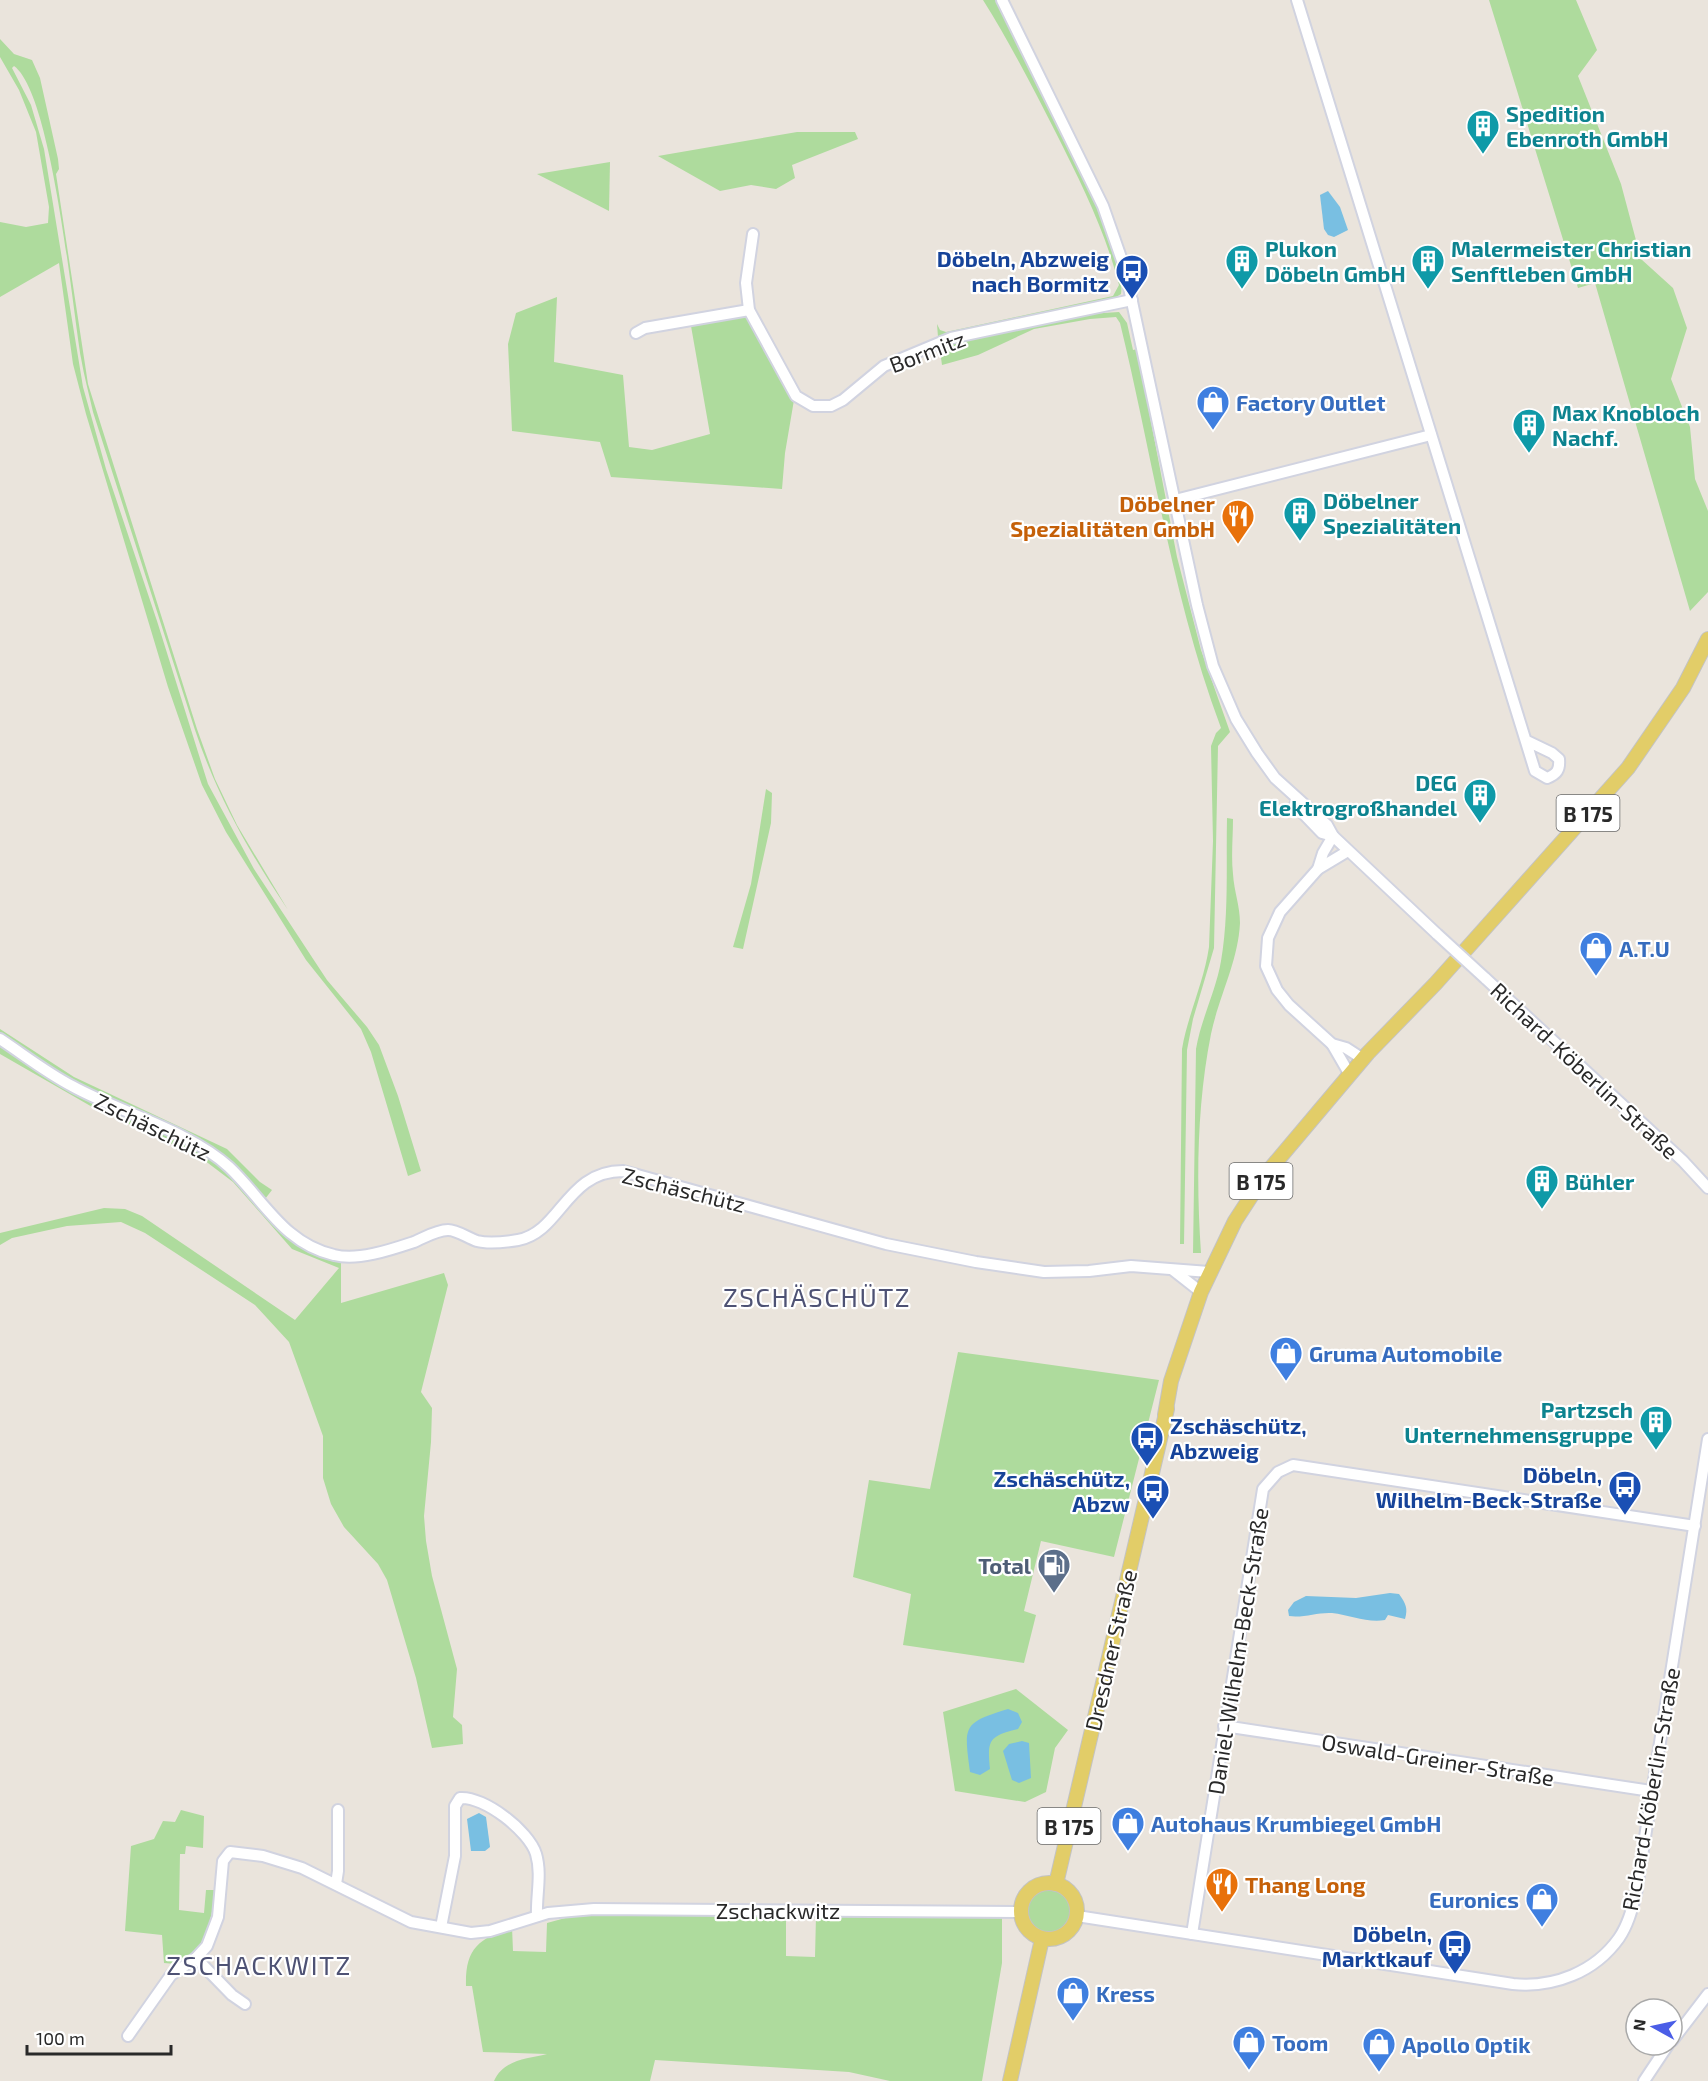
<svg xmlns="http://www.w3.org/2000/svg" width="1708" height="2081" font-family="'Exo 2',sans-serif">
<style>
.green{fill:#aedb9d}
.water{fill:#79bfe2}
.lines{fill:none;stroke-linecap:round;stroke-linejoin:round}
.minor-casing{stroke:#d1d3e0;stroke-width:14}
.major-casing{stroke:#c3c3c3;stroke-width:16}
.minor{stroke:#fff;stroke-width:10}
.major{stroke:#e2cd68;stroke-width:14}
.minor-bridge-casing{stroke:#d1d3e0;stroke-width:14;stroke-linecap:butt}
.minor-bridge{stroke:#fff;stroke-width:10}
.labels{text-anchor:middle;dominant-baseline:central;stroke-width:4.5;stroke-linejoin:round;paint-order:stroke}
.shield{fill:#fff;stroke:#696969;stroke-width:1.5}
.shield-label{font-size:21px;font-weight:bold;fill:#292929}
.culture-label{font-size:22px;font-weight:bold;fill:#0d838f;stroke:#fff;text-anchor:start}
.transit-label{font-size:22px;font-weight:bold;fill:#164399;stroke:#fff;text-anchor:end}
.street-label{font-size:22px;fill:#292929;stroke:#fff}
.shop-label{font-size:22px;font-weight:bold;fill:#366cbe;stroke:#fff;text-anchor:start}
.food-label{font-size:22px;font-weight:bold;fill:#c56008;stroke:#fff;text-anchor:end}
.service-label{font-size:22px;font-weight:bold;fill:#4e5e75;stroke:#fff;text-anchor:end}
.quarter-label{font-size:26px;letter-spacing:1.5px;fill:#4e5274;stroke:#fff}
</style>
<rect width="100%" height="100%" fill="#eae4dc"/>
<g class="green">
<path d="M983,0H996C1022,52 1129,246 1121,294L1110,301L938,337L937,324L940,330L946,332L1113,296L1119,285C1105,230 1081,183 1056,133C1033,88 1010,43 983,0Z"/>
<path d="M1489,0H1576L1597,50L1578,76L1621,184L1641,259L1673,288L1687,328L1671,379L1690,427L1695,479L1708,511V592L1690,611L1595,283L1578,288Z"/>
<path d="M0,39L14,54L32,60L40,78L58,159L59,169L56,174L88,384L197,729L215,779L237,825L288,910C249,852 217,796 195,730L93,412C89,394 84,376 81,358C72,305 52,93 14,66L12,68L31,105L44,149L83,387L106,469L157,621L208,784L254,869L327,980L367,1027L379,1045L398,1096L421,1171L408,1176L371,1052L361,1029L306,960L226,832L202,785L168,687L86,414L73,364L59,263L0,297V222L26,227L48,223L49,207L36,132L19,90L0,57Z"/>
<path d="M797,132H855L858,139L792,165L795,178L776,189L751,185L720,191L658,156Z"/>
<path d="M610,162L609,211L537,174Z"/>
<path d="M557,297L554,362L623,375L629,447L652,450L710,434L691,326L749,313L794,400L785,453L782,489L611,477L600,442L512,431L508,344L516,313Z"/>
<path d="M1119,312L1127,323L1133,350L1137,349L1177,557L1201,650L1230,732L1218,746L1214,948L1193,1019L1187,1050L1184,1244H1180L1182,1049C1188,1014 1204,982 1209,947L1213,841L1211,746L1216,733L1221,728C1172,597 1153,458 1120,323L1116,317L1090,319L1034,329L978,355L942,365L939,344L1088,314Z"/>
<path d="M766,789L772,793L771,823L743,949L733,947L751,884Z"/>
<path d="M1227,818L1233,819C1233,837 1231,856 1233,874C1234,891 1240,906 1240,923C1238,962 1219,996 1211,1034C1197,1104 1196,1181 1201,1253H1193L1196,1049C1201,1019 1216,991 1221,961C1229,915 1226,865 1227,818Z"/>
<path d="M0,1029L74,1077L227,1149L260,1182L272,1190L265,1199L224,1156L72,1082L0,1034Z"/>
<path d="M0,1043L200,1151L220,1164L263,1212L341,1259V1303L444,1273L448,1285L421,1392L432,1408L431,1442L424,1516L426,1541L432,1576L457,1669L453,1717L462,1725L463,1744L432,1748L416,1678L387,1580L378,1564L344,1527L331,1504L323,1478V1436L289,1342L255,1305L145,1233L121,1222L67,1226L12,1238L0,1245V1233L104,1208L125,1209L142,1216L295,1320L339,1268L292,1249L233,1182L200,1157L94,1108L0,1054Z"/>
<path d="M958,1352L1159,1380L1114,1557L1041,1541L1024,1611L1036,1615L1024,1663L903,1645L911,1594L853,1577L869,1480L930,1489Z"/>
<path d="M1016,1689L1068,1730L1055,1748L1046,1792L1025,1802L955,1791L943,1712Z"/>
<path d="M181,1810L204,1816L203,1848L186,1846L185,1854H180L179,1910L204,1913L206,1890H215C213,1918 202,1969 164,1963L162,1935L125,1931L131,1846L154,1839L163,1821L175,1822Z"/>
<circle cx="1049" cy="1911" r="21"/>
<path d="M617,1913L786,1914V1956L815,1957L816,1916L1002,1915V1963L982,2081H890L849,2072L655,2060L650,2081H494C504,2059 527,2059 547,2054L483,2052L472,1986H466C465,1948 479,1939 512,1927L513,1951L546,1952L547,1923L580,1914Z"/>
</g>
<g class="water">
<path d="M1328,191L1340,207L1348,230L1334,237L1328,235L1324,229L1320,195Z"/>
<path d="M1390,1593L1399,1594C1406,1604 1408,1608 1405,1619L1388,1615L1385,1620C1367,1623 1350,1615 1332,1613C1318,1612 1304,1618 1289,1616L1288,1610L1294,1602L1306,1596L1356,1598Z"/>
<path d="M1008,1709L1018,1713L1022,1722L1018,1729C989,1736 987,1740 990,1769L980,1775L970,1772C964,1726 962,1723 1008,1709Z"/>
<path d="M1022,1741L1029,1743L1031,1778L1019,1783L1012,1780L1003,1751L1009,1744Z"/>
<path d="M479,1813L486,1817L490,1847L485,1851H471L467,1819Z"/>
</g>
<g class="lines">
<g class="minor-casing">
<g id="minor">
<path d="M1002,0L1103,206L1125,269L1197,605L1213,666L1236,719L1257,753L1275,778L1327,825L1333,836L1437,934"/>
<path d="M1297,0L1535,771L1547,778C1557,774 1560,770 1559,759L1552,753L1527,741"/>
<path d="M753,234L746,283L749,310L796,396L813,406H831L843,400L884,366L951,338L1132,300"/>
<path d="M636,333L645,328L749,310"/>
<path d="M1175,500L1431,435"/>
<path d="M1295,805L1322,833L1333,836"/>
<path d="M1348,851L1318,869L1280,912L1268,938L1266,966L1277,990L1289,1005L1332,1044L1346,1048L1363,1059"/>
<path d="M1318,869L1323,853L1333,836"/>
<path d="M1485,978L1683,1161L1708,1188"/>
<path d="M0,1039C24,1055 47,1073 72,1086C119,1112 190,1131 229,1167C263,1199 284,1244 334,1255C358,1261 390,1250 414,1242C424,1238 436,1230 448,1230C457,1230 468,1238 477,1241C488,1244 506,1242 518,1240C561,1232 566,1171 623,1171L886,1244L976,1262L1044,1272L1089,1271L1131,1266L1209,1272"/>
<path d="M1332,1044L1350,1075"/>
<path d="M1173,1270L1201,1292"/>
<path d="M1224,1726L1651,1791"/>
<path d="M336,1884L338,1871V1810"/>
<path d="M1077,1916L1513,1984C1554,1988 1595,1972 1619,1938C1628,1925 1632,1909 1636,1894L1708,1439"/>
<path d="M441,1927L455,1856V1806L460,1798C484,1796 529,1831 536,1854C542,1874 536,1896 537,1916"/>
<path d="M1192,1934L1263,1489L1278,1472L1293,1465L1695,1526"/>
<path d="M196,1958L232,1995L245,2004"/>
<path d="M128,2036L171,1975L196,1958L207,1946L218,1917L223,1861L230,1852L263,1856L302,1868L411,1922L471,1933L490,1931L548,1913L594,1909L1021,1912"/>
<path d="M1672,2041L1708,1994"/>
<path d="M1644,2081L1668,2045"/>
</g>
</g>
<g class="major-casing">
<g id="major">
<path d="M1165,1415L1171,1381L1201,1292L1235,1221L1265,1175L1368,1053L1436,983L1628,768L1683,688L1708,639"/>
<circle cx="1049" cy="1911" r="28"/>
<path d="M1056,1884L1167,1409"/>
<path d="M1010,2081L1042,1939"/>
</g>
</g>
<use href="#minor" class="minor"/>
<use href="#major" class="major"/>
<g class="minor-bridge-casing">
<path id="minor-bridge" d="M1437,934L1485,978"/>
</g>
<use href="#minor-bridge" class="minor-bridge"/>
</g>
<defs>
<g id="building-pin" transform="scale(1.725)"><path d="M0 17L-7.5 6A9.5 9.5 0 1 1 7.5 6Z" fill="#0f9aa8" stroke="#fff"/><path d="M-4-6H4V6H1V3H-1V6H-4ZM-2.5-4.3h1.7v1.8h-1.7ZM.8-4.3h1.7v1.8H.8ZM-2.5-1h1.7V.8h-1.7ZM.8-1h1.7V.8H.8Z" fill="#fff"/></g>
<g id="bus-pin" transform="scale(1.725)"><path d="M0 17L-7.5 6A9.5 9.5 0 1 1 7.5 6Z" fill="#1a4fb4" stroke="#fff"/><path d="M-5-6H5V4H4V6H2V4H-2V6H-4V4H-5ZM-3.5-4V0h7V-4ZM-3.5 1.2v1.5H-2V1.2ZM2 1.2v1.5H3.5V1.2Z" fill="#fff"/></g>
<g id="shop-pin" transform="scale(1.725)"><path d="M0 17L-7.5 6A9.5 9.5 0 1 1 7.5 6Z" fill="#3f7fe0" stroke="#fff"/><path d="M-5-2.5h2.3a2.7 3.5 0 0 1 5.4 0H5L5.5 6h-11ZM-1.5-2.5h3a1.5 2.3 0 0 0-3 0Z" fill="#fff"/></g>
<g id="restaurant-pin" transform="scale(1.725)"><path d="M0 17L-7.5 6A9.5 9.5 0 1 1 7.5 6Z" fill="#e8710a" stroke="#fff"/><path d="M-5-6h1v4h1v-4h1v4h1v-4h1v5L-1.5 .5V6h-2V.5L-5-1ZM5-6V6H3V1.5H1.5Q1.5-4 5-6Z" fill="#fff"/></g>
<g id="fuel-pin" transform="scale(1.725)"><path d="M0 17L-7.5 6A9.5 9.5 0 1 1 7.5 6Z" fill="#5c6f8a" stroke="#fff"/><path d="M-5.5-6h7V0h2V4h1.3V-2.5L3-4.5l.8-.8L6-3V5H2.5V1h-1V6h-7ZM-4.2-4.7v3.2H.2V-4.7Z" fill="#fff"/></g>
</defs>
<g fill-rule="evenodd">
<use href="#building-pin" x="1483" y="126"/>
<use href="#building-pin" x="1242" y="261"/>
<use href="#building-pin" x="1428" y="261"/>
<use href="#bus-pin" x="1132" y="271"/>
<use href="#shop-pin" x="1213" y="402"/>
<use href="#building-pin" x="1529" y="425"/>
<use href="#building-pin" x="1300" y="513"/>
<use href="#restaurant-pin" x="1238" y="516"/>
<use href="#building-pin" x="1480" y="795"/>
<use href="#shop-pin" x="1596" y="948"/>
<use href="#building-pin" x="1542" y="1181"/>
<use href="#shop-pin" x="1286" y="1353"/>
<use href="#building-pin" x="1656" y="1422"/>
<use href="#bus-pin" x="1147" y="1438"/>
<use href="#bus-pin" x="1625" y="1487"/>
<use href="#bus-pin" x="1153" y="1491"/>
<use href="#fuel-pin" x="1054" y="1565"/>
<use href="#shop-pin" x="1128" y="1823"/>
<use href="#restaurant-pin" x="1222" y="1884"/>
<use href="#shop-pin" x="1542" y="1899"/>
<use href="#bus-pin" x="1455" y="1946"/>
<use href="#shop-pin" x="1073" y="1993"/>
<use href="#shop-pin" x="1249" y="2042"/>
<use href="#shop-pin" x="1379" y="2044"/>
</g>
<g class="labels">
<g class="shield">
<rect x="1556.5" y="795" width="63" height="36" rx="4.5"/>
<rect x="1229.5" y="1163" width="63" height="36" rx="4.5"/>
<rect x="1037.5" y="1808" width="63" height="36" rx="4.5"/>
</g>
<g class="shield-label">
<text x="1588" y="813">B 175</text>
<text x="1261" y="1181">B 175</text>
<text x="1069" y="1826">B 175</text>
</g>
<g class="culture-label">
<text x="1506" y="113">Spedition<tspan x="1506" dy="25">Ebenroth GmbH</tspan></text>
<text x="1265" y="248">Plukon<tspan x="1265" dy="25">Döbeln GmbH</tspan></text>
<text x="1451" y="248">Malermeister Christian<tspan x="1451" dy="25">Senftleben GmbH</tspan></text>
<text x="1552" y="412">Max Knobloch<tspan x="1552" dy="25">Nachf.</tspan></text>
<text x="1323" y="500">Döbelner<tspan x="1323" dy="25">Spezialitäten</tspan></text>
<text x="1457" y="782" text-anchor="end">DEG<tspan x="1457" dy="25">Elektrogroßhandel</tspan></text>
<text x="1565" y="1181">Bühler</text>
<text x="1633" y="1409" text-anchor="end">Partzsch<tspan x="1633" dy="25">Unternehmensgruppe</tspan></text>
</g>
<g class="transit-label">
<text x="1109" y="258">Döbeln, Abzweig<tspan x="1109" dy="25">nach Bormitz</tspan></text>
<text x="1170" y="1425" text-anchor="start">Zschäschütz,<tspan x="1170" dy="25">Abzweig</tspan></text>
<text x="1602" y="1474">Döbeln,<tspan x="1602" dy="25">Wilhelm-Beck-Straße</tspan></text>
<text x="1130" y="1478">Zschäschütz,<tspan x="1130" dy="25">Abzw</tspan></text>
<text x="1432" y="1933">Döbeln,<tspan x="1432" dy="25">Marktkauf</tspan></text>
</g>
<g class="street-label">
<text transform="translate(927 351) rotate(-21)">Bormitz</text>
<text transform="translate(1585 1070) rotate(43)">Richard-Köberlin-Straße</text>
<text transform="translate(153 1126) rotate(26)">Zschäschütz</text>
<text transform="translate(684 1189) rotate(14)">Zschäschütz</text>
<text transform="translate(1110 1650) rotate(-77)">Dresdner Straße</text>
<text transform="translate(1237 1651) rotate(-81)">Daniel-Wilhelm-Beck-Straße</text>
<text transform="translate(1438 1759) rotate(9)">Oswald-Greiner-Straße</text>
<text transform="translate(1650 1789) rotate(-80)">Richard-Köberlin-Straße</text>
<text x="778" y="1910">Zschackwitz</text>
</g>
<g class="shop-label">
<text x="1236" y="402">Factory Outlet</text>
<text x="1619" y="948">A.T.U</text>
<text x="1309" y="1353">Gruma Automobile</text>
<text x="1151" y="1823">Autohaus Krumbiegel GmbH</text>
<text x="1519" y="1899" text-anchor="end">Euronics</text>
<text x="1096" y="1993">Kress</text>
<text x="1272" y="2042">Toom</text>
<text x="1402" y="2044">Apollo Optik</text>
</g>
<g class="food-label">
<text x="1215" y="503">Döbelner<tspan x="1215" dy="25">Spezialitäten GmbH</tspan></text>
<text x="1245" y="1884" text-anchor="start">Thang Long</text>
</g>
<g class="service-label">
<text x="1031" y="1565">Total</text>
</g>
<g class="quarter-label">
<text x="817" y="1296">ZSCHÄSCHÜTZ</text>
<text x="259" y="1964">ZSCHACKWITZ</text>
</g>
</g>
<g transform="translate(1654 2027) rotate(278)"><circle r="28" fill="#ffffff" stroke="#a9a9a9" stroke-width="1.5"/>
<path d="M0-4.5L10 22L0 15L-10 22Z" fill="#4b5ee7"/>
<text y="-9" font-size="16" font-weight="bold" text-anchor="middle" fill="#292929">N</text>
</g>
<path d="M27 2045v9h144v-9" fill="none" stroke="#292929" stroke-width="3"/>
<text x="36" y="2045" font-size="18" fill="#292929" stroke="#ffffff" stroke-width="4.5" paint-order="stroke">100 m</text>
</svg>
